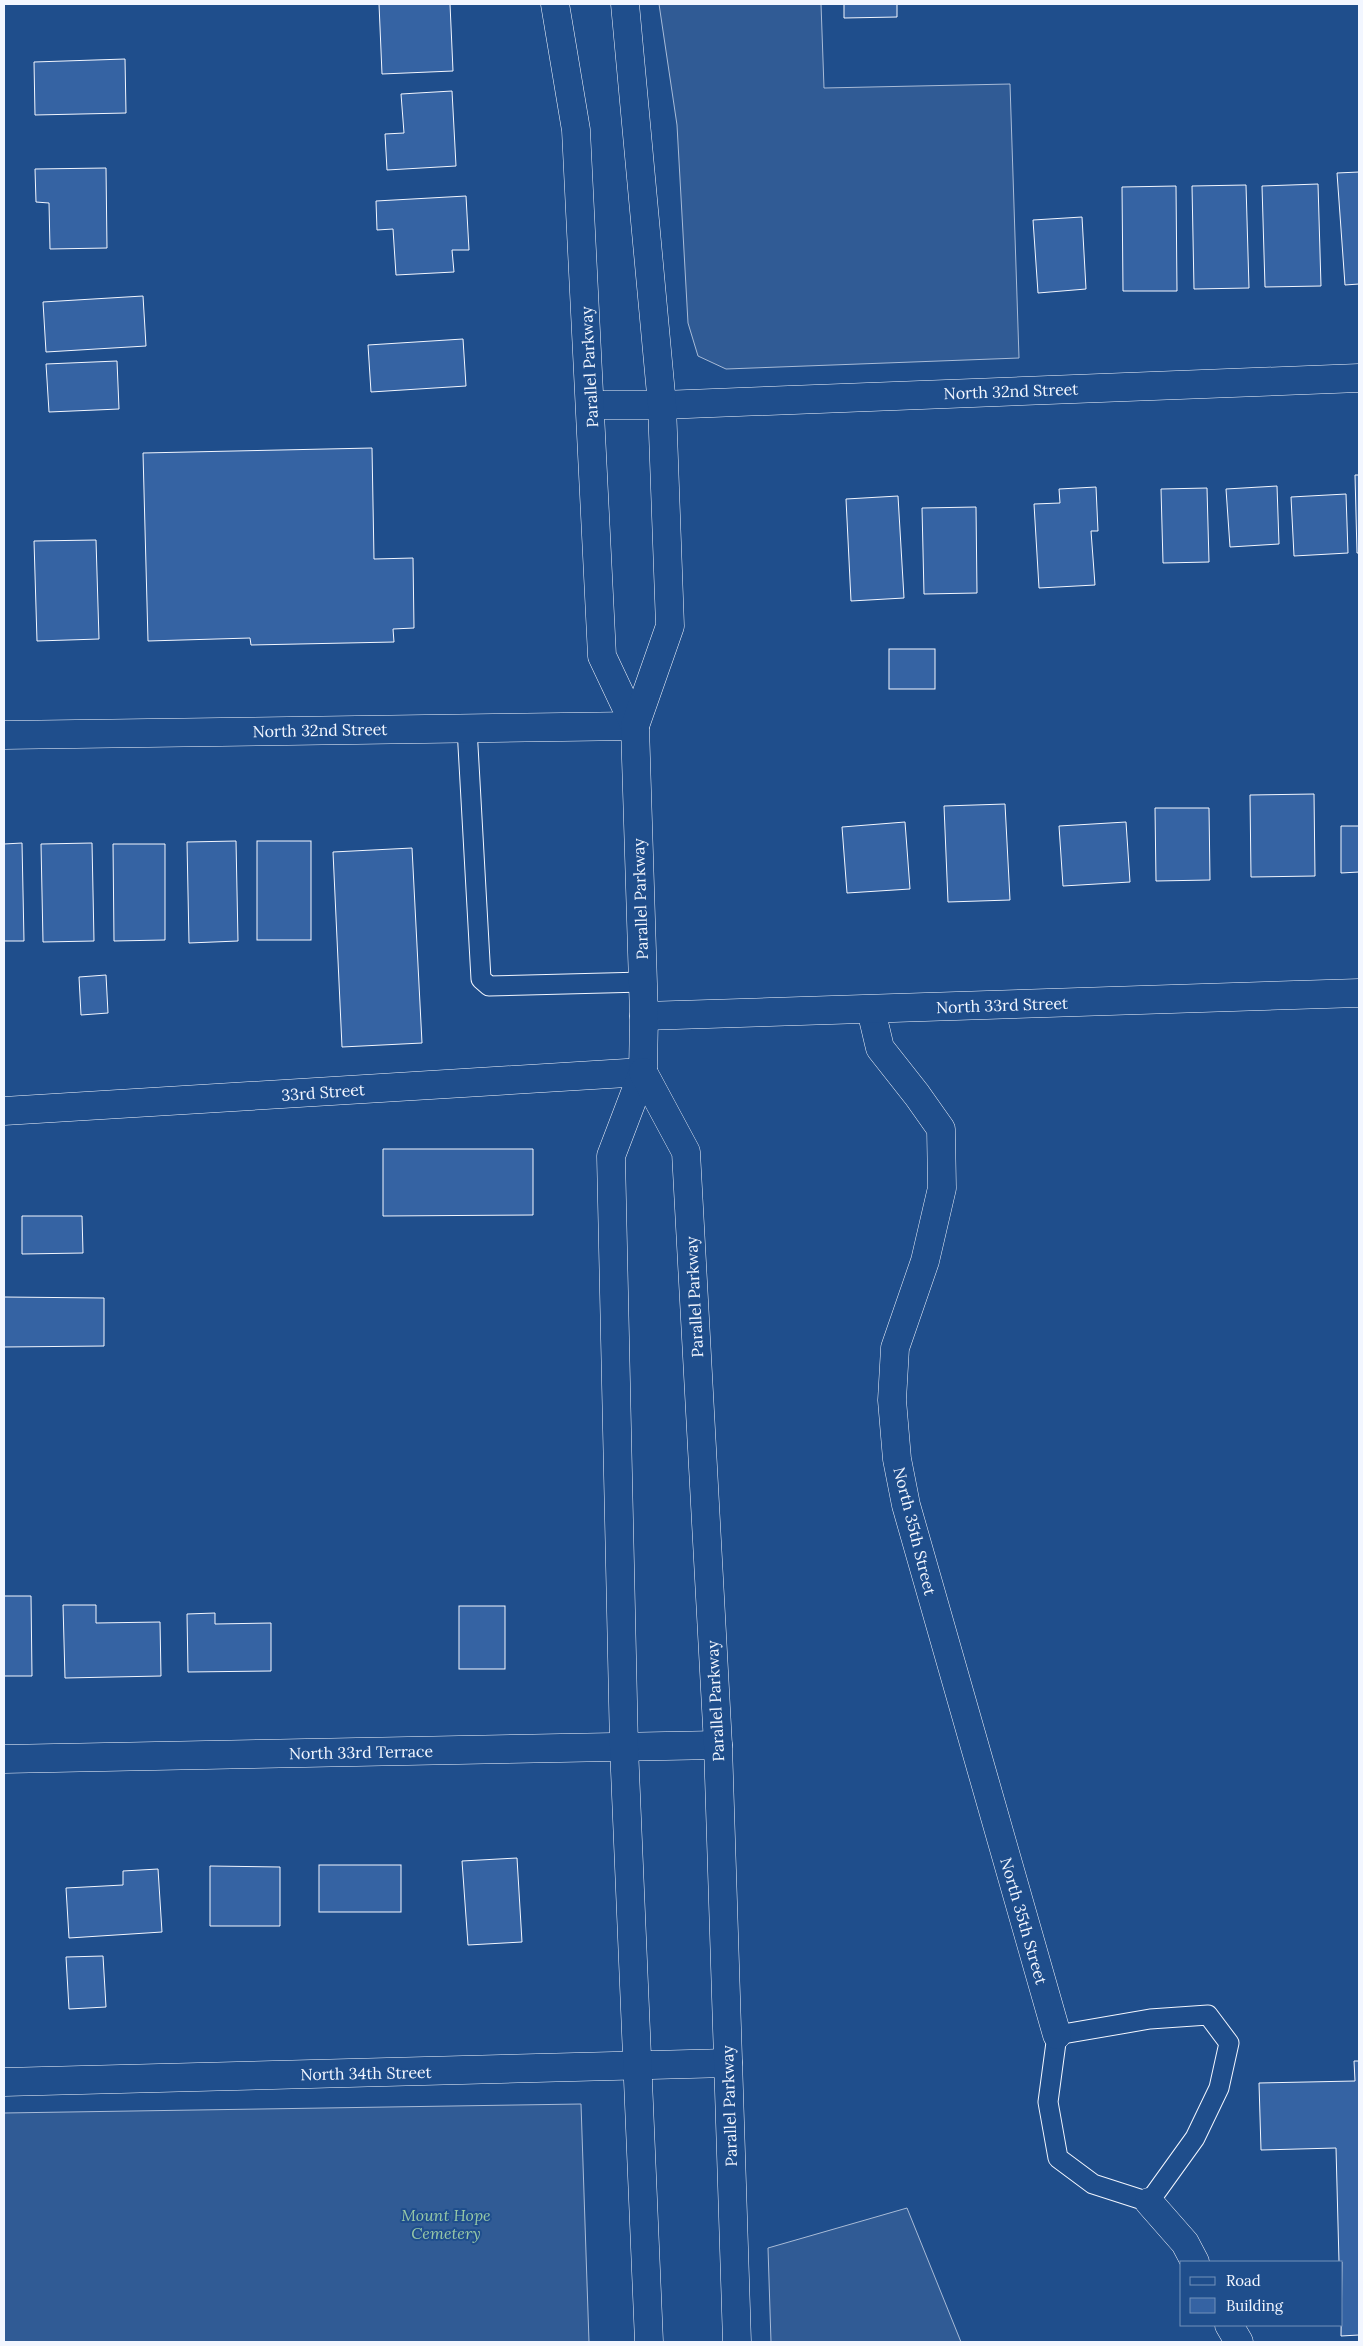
<svg xmlns="http://www.w3.org/2000/svg" width="1363" height="2346" font-family="Lora,serif">
<style>
.built{fill:#305b95;stroke:#a8bbd7}
.building{fill:#3563a3;stroke:#f2f6ff}
.lines{fill:none;stroke-linecap:round;stroke-linejoin:round}
.lane-casing{stroke:#f2f6ff;stroke-width:21}
.street-casing{stroke:#f2f6ff;stroke-width:29}
.secondary-casing{stroke:#f2f6ff;stroke-width:29}
.lane{stroke:#1f4e8c;stroke-width:19}
.street{stroke:#1f4e8c;stroke-width:28}
.secondary{stroke:#1f4e8c;stroke-width:28}
.labels{text-anchor:middle;dominant-baseline:central;stroke-width:4;stroke-linejoin:round;paint-order:stroke}
.street-label{font-size:16px;fill:#f2f6ff;stroke:#1f4e8c}
.park-label{font-size:16px;font-style:italic;fill:#97c8a6;stroke:#1f4e8c}
</style>
<rect width="100%" height="100%" fill="#1f4e8c"/>
<g class="built">
<path d="M659,4H821L824,88L1010,84L1019,358L726,369L698,356L688,323L677,125Z"/>
<path d="M581,2104L589,2342H4V2113Z"/>
<path d="M907,2208L961,2342H771L768,2248Z"/>
</g>
<g class="building">
<path d="M379,4H450L453,71L382,74Z"/>
<path d="M844,4H897V17L844,18Z"/>
<path d="M125,59L126,113L35,115L34,62Z"/>
<path d="M452,91L456,166L387,170L385,134L404,133L401,94Z"/>
<path d="M106,168L107,248L50,249L49,203L36,202L35,169Z"/>
<path d="M1359,172V284L1345,285L1337,173Z"/>
<path d="M1318,184L1321,286L1265,287L1262,186Z"/>
<path d="M1246,185L1249,288L1194,289L1192,186Z"/>
<path d="M1176,186L1177,291H1123L1122,187Z"/>
<path d="M466,196L469,250H452L454,272L396,275L393,229L377,230L376,201Z"/>
<path d="M1082,217L1086,289L1038,293L1033,220Z"/>
<path d="M143,296L146,346L46,352L43,302Z"/>
<path d="M463,339L466,386L371,392L368,345Z"/>
<path d="M117,361L119,409L49,412L46,364Z"/>
<path d="M372,448L374,559L413,558L414,628L393,629L394,642L251,645L250,638L148,641L143,453Z"/>
<path d="M1355,475H1359V553H1357Z"/>
<path d="M1277,486L1279,544L1230,547L1226,489Z"/>
<path d="M1096,487L1098,531H1091L1095,585L1039,588L1034,504L1060,503L1059,489Z"/>
<path d="M1207,488L1209,562L1163,563L1161,489Z"/>
<path d="M1346,494L1348,553L1294,556L1291,497Z"/>
<path d="M898,496L904,598L851,601L846,499Z"/>
<path d="M976,507L977,593L924,594L922,508Z"/>
<path d="M96,540L99,639L37,641L34,541Z"/>
<rect x="889" y="649" width="46" height="40"/>
<path d="M1314,794L1315,876L1251,877L1250,795Z"/>
<path d="M1005,804L1010,900L948,902L944,806Z"/>
<path d="M1155,808H1209L1210,880L1156,881Z"/>
<path d="M905,822L910,889L847,893L842,827Z"/>
<path d="M1126,822L1130,882L1063,886L1059,826Z"/>
<path d="M1341,826H1359V872L1341,873Z"/>
<path d="M236,841L238,941L189,943L187,842Z"/>
<rect x="257" y="841" width="54" height="99"/>
<path d="M22,843L24,941H4V844Z"/>
<path d="M92,843L94,941L43,942L41,844Z"/>
<path d="M113,844H165V940L114,941Z"/>
<path d="M412,848L422,1043L342,1047L333,852Z"/>
<path d="M106,975L108,1013L81,1015L79,977Z"/>
<path d="M383,1149H533V1215L383,1216Z"/>
<path d="M22,1216H82L83,1253L22,1254Z"/>
<path d="M4,1297L104,1298V1346L4,1347Z"/>
<path d="M4,1596H31L32,1676H4Z"/>
<path d="M63,1605H96V1623L160,1622L161,1676L65,1678Z"/>
<rect x="459" y="1606" width="46" height="63"/>
<path d="M215,1613V1624L271,1623V1671L188,1672L187,1614Z"/>
<path d="M517,1858L522,1942L468,1945L462,1861Z"/>
<rect x="319" y="1865" width="82" height="47"/>
<path d="M210,1866L280,1867V1926H210Z"/>
<path d="M158,1869L162,1932L69,1938L66,1888L123,1885V1871Z"/>
<path d="M103,1956L106,2007L69,2009L66,1957Z"/>
<path d="M1354,2061H1359V2335L1341,2336L1342,2262H1339L1336,2148L1261,2150L1259,2083L1355,2081Z"/>
</g>
<g class="lines">
<g class="lane-casing">
<g id="lane">
<path d="M467,728L481,979L489,986L643,982"/>
<path d="M1208,2015L1229,2043L1219,2088L1195,2138L1149,2202L1093,2184L1058,2158L1048,2102L1057,2035L1150,2019Z"/>
</g>
</g>
<g class="street-casing">
<g id="street">
<path d="M591,405H662L1359,378"/>
<path d="M4,735L635,726"/>
<path d="M871,1010L880,1048L917,1095L941,1129L942,1188L925,1261L895,1348L892,1400L897,1459L906,1505L1057,2035"/>
<path d="M644,1016L1359,993"/>
<path d="M4,1111L643,1072"/>
<path d="M4,1759L718,1745"/>
<path d="M4,2082L728,2063"/>
<path d="M1149,2202L1185,2243L1195,2262"/>
<path d="M1229,2325L1239,2342"/>
</g>
</g>
<g class="secondary-casing">
<g id="secondary">
<path d="M555,4L576,130L602,656L635,726"/>
<path d="M625,4L662,405L670,626L635,726L644,1016L643,1072L611,1156L624,1747L649,2342"/>
<path d="M643,1072L686,1152L718,1745L737,2342"/>
</g>
</g>
<use href="#lane" class="lane"/>
<use href="#street" class="street"/>
<use href="#secondary" class="secondary"/>
</g>
<g class="labels">
<g class="street-label">
<text transform="translate(589 367) rotate(-93)">Parallel Parkway</text>
<text transform="translate(1011 391) rotate(-2)">North 32nd Street</text>
<text transform="translate(320 730) rotate(-1)">North 32nd Street</text>
<text transform="translate(640 899) rotate(-92)">Parallel Parkway</text>
<text transform="translate(1002 1005) rotate(-2)">North 33rd Street</text>
<text transform="translate(323 1092) rotate(-4)">33rd Street</text>
<text transform="translate(694 1297) rotate(-93)">Parallel Parkway</text>
<text transform="translate(915 1531) rotate(76)">North 35th Street</text>
<text transform="translate(715 1701) rotate(-93)">Parallel Parkway</text>
<text transform="translate(361 1752) rotate(-1)">North 33rd Terrace</text>
<text transform="translate(1024 1921) rotate(74)">North 35th Street</text>
<text transform="translate(366 2073) rotate(-1)">North 34th Street</text>
<text transform="translate(729 2106) rotate(-92)">Parallel Parkway</text>
</g>
<g class="park-label">
<text x="446" y="2215">Mount Hope<tspan x="446" dy="18">Cemetery</tspan></text>
</g>
</g>
<rect width="1363" height="2346" fill="none" stroke="#f2f6ff" stroke-width="10"/>
<rect x="1180" y="2261" width="162" height="65" fill="#1f4e8c" stroke="#7391ba"/>
<rect x="1190" y="2277" width="25" height="8" fill="#1f4e8c" stroke="#7391ba"/>
<text x="1226" y="2286" font-size="15" fill="#f2f6ff">Road</text>
<rect x="1190" y="2298" width="25" height="15" fill="#3563a3" stroke="#7391ba"/>
<text x="1226" y="2311" font-size="15" fill="#f2f6ff">Building</text>
</svg>
